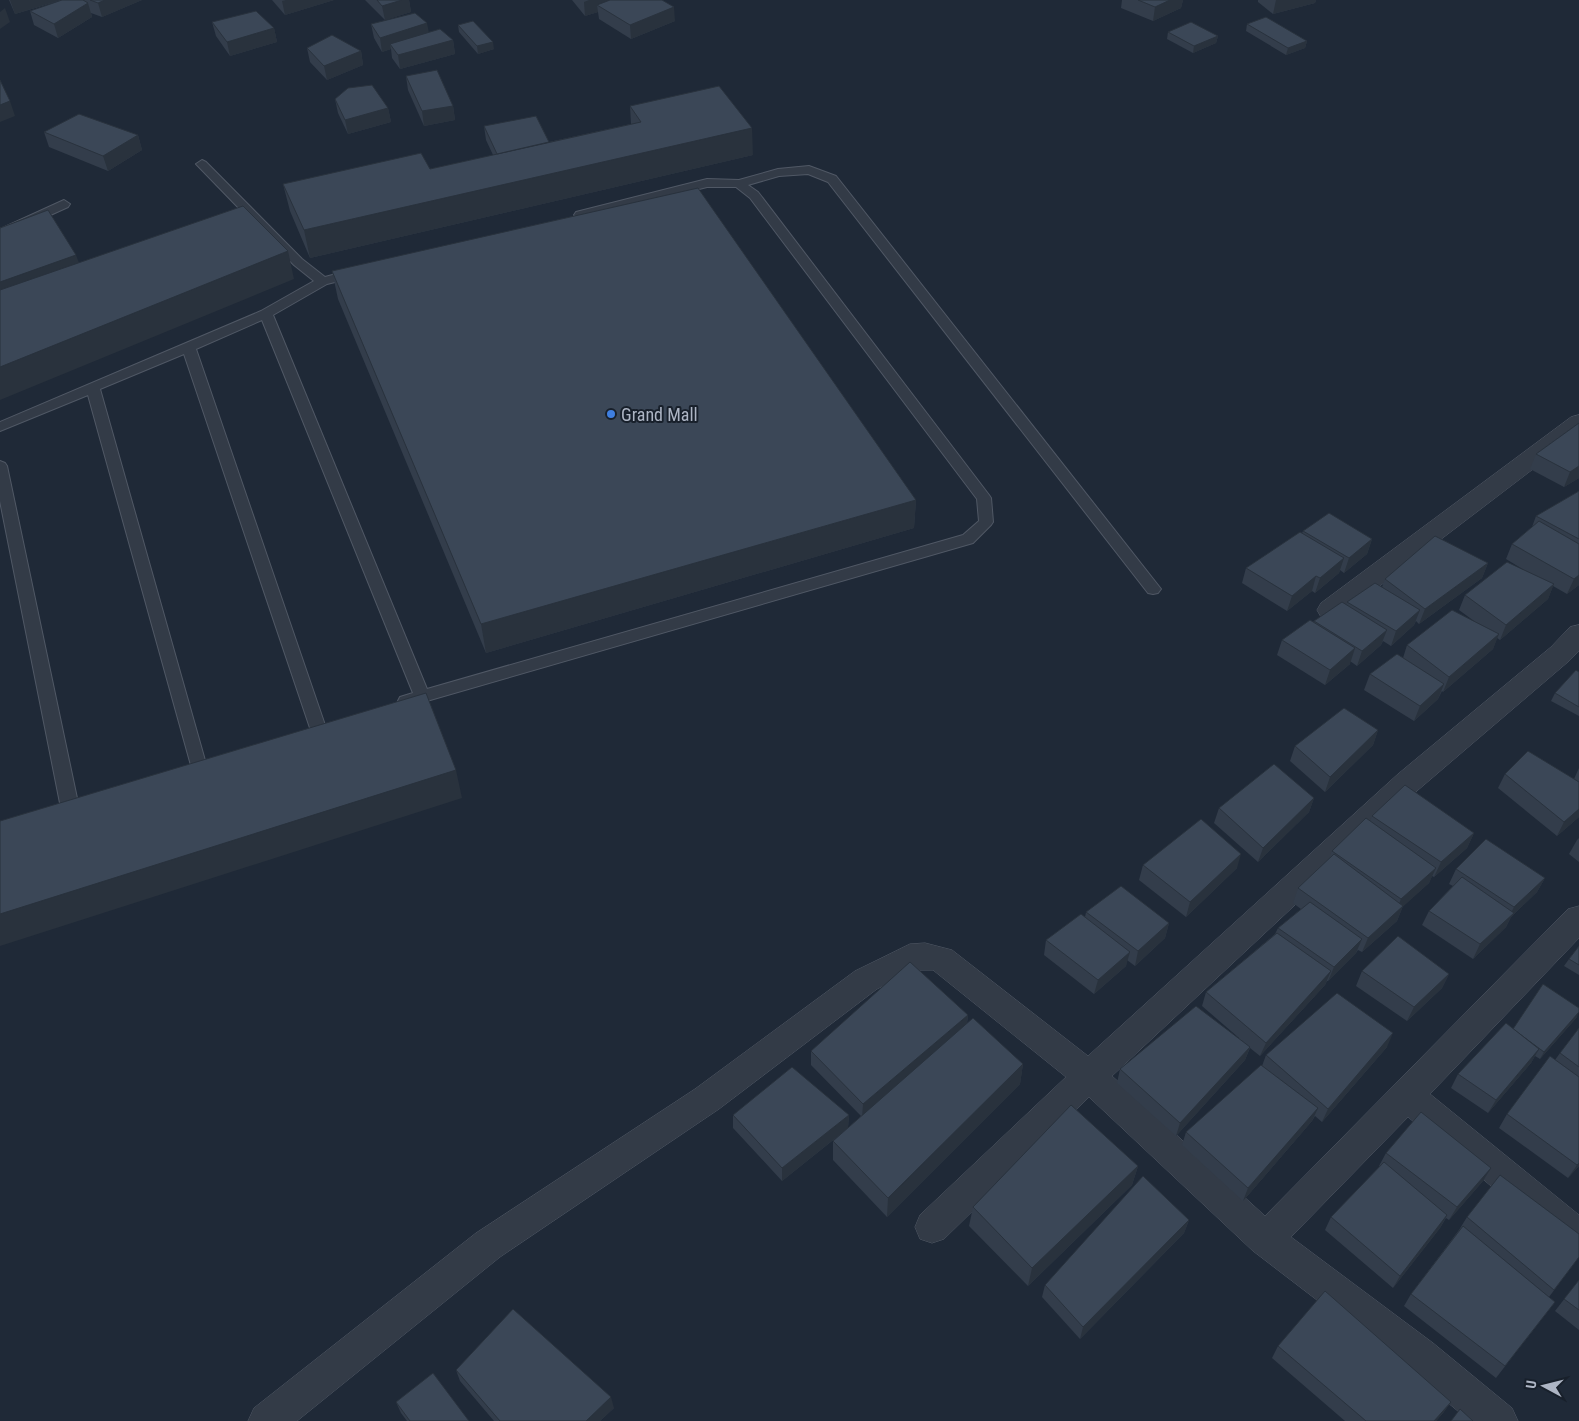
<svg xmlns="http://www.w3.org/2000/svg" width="1579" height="1421" font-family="'Roboto Condensed',sans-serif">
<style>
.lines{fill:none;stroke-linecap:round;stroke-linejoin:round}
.lane-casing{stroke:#505865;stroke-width:2}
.street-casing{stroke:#505865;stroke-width:1}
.lane{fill:#333b47;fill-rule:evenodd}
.street{fill:#333b47;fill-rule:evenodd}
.wall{fill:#333d4b}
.shaded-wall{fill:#29323d}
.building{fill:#3b4757;stroke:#29323d}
.shop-dot{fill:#3f7fe0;stroke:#18202b;stroke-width:2}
.labels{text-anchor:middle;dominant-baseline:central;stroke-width:4;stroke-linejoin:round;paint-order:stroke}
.poi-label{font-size:18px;fill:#adb5c4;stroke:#18202b;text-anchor:start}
</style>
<rect width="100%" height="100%" fill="#1f2937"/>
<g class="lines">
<g class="lane-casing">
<g id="lane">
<path d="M202,160L206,162L302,259L325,277L355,269L361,273L359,276L327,284L273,315L427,689L963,535L979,521L977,499L750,198L736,187H707L580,219L574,215L576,212L707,179L739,180L778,169L809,166L836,176L1161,589L1158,593L1153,594L1148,593L828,182L808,174L779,176L748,185L758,192L989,495L991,498L993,522L991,525L973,543L406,707L400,705L398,701L400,697L413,693L262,320L196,349L326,728L324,732L318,734L312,732L310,728L184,354L100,389L206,764L204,769L198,770L192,769L88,395L0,431V422L261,311L314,281L294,265L198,166L196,164Z"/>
<path d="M64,200L70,204L68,207L0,238V229Z"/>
<path d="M0,461L5,463L7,466L78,803L75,808L69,810L63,808L60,803L0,501Z"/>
</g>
</g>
<g class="street-casing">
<g id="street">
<path d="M1579,415V434L1339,617L1330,619L1321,617L1317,610L1321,603L1571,417Z"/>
<path d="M1579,625V651L1569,661L1418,790L1112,1076L1265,1216L1568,909L1579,906V938L1430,1094L1579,1215V1253L1567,1249L1408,1117L1291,1237L1433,1343L1512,1408L1518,1421H1470L1407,1369L1253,1251L1089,1097L944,1239L932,1243L920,1239L915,1227L920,1215L1066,1077L933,970H914L877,989L719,1109L500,1257L297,1421H248L254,1408L476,1233L695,1089L855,971L910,944L925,943L952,950L1088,1056L1398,774L1551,647L1570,627Z"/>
</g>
</g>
<use href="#lane" class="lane"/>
<use href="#street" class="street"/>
</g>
<g class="wall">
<path d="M9,0H142L102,17L91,13L92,17L58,38L34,25L30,11L59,1L15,14Z"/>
<path d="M272,0H334L285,15Z"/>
<path d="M365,0H409L411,12L385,20Z"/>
<path d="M572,0H662L675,21L631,39L599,19L598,12L585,16Z"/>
<path d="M1122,0H1183L1181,8L1153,21L1121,8Z"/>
<path d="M1258,0H1316L1315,3L1273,14L1258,2Z"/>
<path d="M212,22L274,28L277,42L230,56L216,36Z"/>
<path d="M371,24L429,32L453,40L455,54L400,69L392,58L391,49L382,52L374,38Z"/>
<path d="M1247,24L1307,41L1305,48L1286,55L1246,31Z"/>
<path d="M458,25L494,49L478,54L459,32Z"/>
<path d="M1168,32L1218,36L1216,43L1193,53L1167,39Z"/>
<path d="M307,48L361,51L363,65L327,80L310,62Z"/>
<path d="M406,76L453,106L455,120L424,126L408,90Z"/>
<path d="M335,99L388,108L391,122L348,134L338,113Z"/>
<path d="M630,106L753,155L310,258L290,211L283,184L430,169L493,155L486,140L484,126L549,142L631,124Z"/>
<path d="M44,132L138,135L142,150L108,171L49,147Z"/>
<path d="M332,271L916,500L914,528L486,653L338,299Z"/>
<path d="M1579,423V478L1564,487L1530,469L1536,454Z"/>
<path d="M1579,491V585L1567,594L1553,586L1548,599L1500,640L1497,638L1493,649L1443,692L1442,691L1438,699L1414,721L1364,690L1370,674L1403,658L1407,645L1474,621L1459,610L1465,595L1524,570L1506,559L1512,544L1532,527L1536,516Z"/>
<path d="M1303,531L1372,539L1367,554L1344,573L1340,570L1339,573L1315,593L1312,591L1287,611L1242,583L1246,568L1302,533Z"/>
<path d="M1488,563L1482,578L1419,624L1416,621L1414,625L1391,646L1383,641L1381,645L1357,666L1350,661V664L1325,685L1277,655L1282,640L1313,622L1314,621L1346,605L1347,602L1382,587L1385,579Z"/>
<path d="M1579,672V716L1551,701L1555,693Z"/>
<path d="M1378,730L1373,745L1325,792L1290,761L1295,746Z"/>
<path d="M1579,768V782L1574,779Z"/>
<path d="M1505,774L1579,817L1557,836L1498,788Z"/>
<path d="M1314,798L1309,812L1258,862L1214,823L1219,808Z"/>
<path d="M1372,816L1474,833L1467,848L1434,877L1432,876L1429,883L1403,906L1397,921L1362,952L1358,950L1356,953L1328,981H1327L1325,985L1260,1056L1250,1048L1245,1060L1176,1136L1117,1083L1120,1069L1239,1038L1202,1006L1206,992L1275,934L1278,928L1301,909L1293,903L1298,888L1329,859L1332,851L1370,821Z"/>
<path d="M1579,838V862L1569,854L1577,840Z"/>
<path d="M1143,865L1237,868L1186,917L1139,880Z"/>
<path d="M1456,869L1545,878L1537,892L1511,917L1506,927L1473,959L1422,925L1429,911L1453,886L1449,884Z"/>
<path d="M1086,912L1169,923L1165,938L1135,966L1127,960L1126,966L1094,994L1044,955L1046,940L1085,917Z"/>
<path d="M1579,946V975L1564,966L1569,959Z"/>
<path d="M1362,971L1449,974L1442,988L1407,1021L1356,986Z"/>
<path d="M968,1015L967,1024L1023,1064L1020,1084L887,1217L833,1160V1141L842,1133L782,1181L733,1128V1115H849L848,1128L861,1116L811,1065V1051Z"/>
<path d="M1577,1017L1540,1059L1535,1056L1531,1063L1488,1113L1451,1088L1458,1074L1513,1029Z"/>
<path d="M1579,1028V1166L1568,1178L1499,1128L1507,1114L1555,1060L1560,1053Z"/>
<path d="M1387,1047L1322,1122L1315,1116L1312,1121L1243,1201L1182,1145L1186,1132L1262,1066L1266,1055Z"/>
<path d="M1386,1153L1491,1168L1483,1181L1449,1220L1446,1218L1440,1228L1393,1288L1325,1230L1331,1217L1380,1167L1379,1166Z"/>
<path d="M1138,1166L1132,1185L1028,1286L969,1226L973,1207Z"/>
<path d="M1467,1217L1579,1257L1549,1297L1555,1302L1496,1378L1404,1306L1411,1294L1459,1230Z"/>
<path d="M1189,1220L1184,1233L1080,1339L1042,1297L1045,1285Z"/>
<path d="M1579,1280V1330L1555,1311Z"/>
<path d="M1278,1346L1451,1402L1443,1413L1436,1421H1345L1272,1358Z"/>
<path d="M456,1370L614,1408L600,1421H494L460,1381Z"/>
<path d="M396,1402L469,1421H407L401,1413Z"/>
</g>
<g class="shaded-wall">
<path d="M10,0H61L15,14Z"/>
<path d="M105,0H142L102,17L98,3Z"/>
<path d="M286,0H334L285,15L282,1Z"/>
<path d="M402,0H409L411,12L385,20L382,6Z"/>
<path d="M589,0H631L597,5L598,12L585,16L584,2Z"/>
<path d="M1170,0H1183L1181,8L1153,21L1155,7Z"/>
<path d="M1276,0H1316L1315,3L1273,14Z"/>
<path d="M88,3L92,17L58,38L54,24Z"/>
<path d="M674,7L675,21L631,39L630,25Z"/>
<path d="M5,8L10,22L0,29V12Z"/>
<path d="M427,23L430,38L390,44L391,49L382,52L380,38Z"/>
<path d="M274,28L277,42L230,56L227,42Z"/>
<path d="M1218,36L1216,43L1193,53L1194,46Z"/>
<path d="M453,40L455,54L400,69L398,55Z"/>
<path d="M1307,41L1305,48L1286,55L1288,48Z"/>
<path d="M493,42L494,49L478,54L477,46Z"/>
<path d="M361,51L363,65L327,80L324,66Z"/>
<path d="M10,101L15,116L0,122V105Z"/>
<path d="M453,106L455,120L424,126L422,111Z"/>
<path d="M388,108L391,122L348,134L345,120Z"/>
<path d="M752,128L753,155L310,258L304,230Z"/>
<path d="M138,135L142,150L108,171L103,156Z"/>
<path d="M288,251L294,279L0,400V367Z"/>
<path d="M76,255L84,276L0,307V282Z"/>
<path d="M1579,466V478L1564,487L1570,472Z"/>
<path d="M916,500L914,528L486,653L481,624Z"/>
<path d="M1372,539L1367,554L1344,573L1349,558Z"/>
<path d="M1344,558L1339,573L1315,593L1320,578Z"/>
<path d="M1488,563L1482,578L1419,624L1425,609Z"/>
<path d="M1579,575V585L1567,594L1574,579Z"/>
<path d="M1316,576L1312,591L1287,611L1292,596Z"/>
<path d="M1554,584L1548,599L1500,640L1506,625Z"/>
<path d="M1420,610L1414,625L1391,646L1396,631Z"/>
<path d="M1387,630L1381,645L1357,666L1362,651Z"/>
<path d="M1499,634L1493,649L1443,692L1449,677Z"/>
<path d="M1355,648L1350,664L1325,685L1330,670Z"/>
<path d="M1444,684L1438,699L1414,721L1420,706Z"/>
<path d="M1378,730L1373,745L1325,792L1330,777Z"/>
<path d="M456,770L462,798L0,946V914Z"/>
<path d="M1314,798L1309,812L1258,862L1263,848Z"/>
<path d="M1579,809V817L1557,836L1564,822Z"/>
<path d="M1474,833L1467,848L1434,877L1441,862Z"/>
<path d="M1241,854L1237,868L1186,917L1190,902Z"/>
<path d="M1436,868L1429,883L1395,914L1401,899Z"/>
<path d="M1545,878L1537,892L1511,917L1506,927L1473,959L1480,944L1509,917L1514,907Z"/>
<path d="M1403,906L1397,921L1362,952L1368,938Z"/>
<path d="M1169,923L1165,938L1135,966L1138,951Z"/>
<path d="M1362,939L1356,953L1328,981L1334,967Z"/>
<path d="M1130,952L1126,966L1094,994L1098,980Z"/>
<path d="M1331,971L1325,985L1260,1056L1266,1043Z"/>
<path d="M1449,974L1442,988L1407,1021L1414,1007Z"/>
<path d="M1579,1012L1577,1017L1540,1059L1544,1052Z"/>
<path d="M968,1015L966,1029L862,1118L863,1104Z"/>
<path d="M1393,1033L1387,1047L1322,1122L1328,1109Z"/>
<path d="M1250,1047L1245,1060L1176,1136L1180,1123Z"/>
<path d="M1539,1049L1531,1063L1488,1113L1496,1100Z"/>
<path d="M1023,1064L1020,1084L887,1217L888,1198Z"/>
<path d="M1318,1108L1312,1121L1243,1201L1248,1188Z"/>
<path d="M849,1115L848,1128L782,1181V1168Z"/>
<path d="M1579,1163V1166L1568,1178L1577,1165Z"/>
<path d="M1138,1166L1132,1185L1028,1286L1032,1268Z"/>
<path d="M1491,1168L1483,1181L1449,1220L1457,1207Z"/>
<path d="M1447,1215L1440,1228L1393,1288L1400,1276Z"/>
<path d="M1189,1220L1184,1233L1080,1339L1083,1327Z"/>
<path d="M611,1397L614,1408L600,1421H586Z"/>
<path d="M1451,1402L1443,1413L1436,1421H1434Z"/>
</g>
<g class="building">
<path d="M62,0H83L88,3L54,24L30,11Z"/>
<path d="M90,0H105L98,3Z"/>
<path d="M377,0H402L382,6Z"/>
<path d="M610,0H662L674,7L630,25L597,5Z"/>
<path d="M1138,0H1170L1155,7Z"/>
<path d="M256,11L274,28L227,42L212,22Z"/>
<path d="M415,13L427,23L380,38L371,24Z"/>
<path d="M1266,17L1307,41L1288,48L1247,24Z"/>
<path d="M473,21L493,42L477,46L458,25Z"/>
<path d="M1191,22L1218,36L1194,46L1168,32Z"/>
<path d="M440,29L453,40L398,55L390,44Z"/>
<path d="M332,35L361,51L324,66L307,48Z"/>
<path d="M437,70L453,106L422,111L406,76Z"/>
<path d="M0,80L10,101L0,105Z"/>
<path d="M372,85L388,108L345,120L335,99L348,88Z"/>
<path d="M719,86L752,128L304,230L283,184L421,153L430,169L641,122L630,106Z"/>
<path d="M79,114L138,135L103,156L44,132Z"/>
<path d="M536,116L549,142L497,154L484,126Z"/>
<path d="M698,188L916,500L481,624L332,271Z"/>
<path d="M243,206L288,251L0,367V290Z"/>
<path d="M48,210L76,255L0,282V228Z"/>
<path d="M1579,423V466L1570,472L1536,454Z"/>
<path d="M1579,491V539L1536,516Z"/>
<path d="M1329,513L1372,539L1349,558L1303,531Z"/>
<path d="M1539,521L1579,544V575L1574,579L1512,544Z"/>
<path d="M1300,532L1344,558L1320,578L1316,576L1292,596L1246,568Z"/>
<path d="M1435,536L1488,563L1425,609L1385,579Z"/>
<path d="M1507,562L1554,584L1506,625L1465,595Z"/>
<path d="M1375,583L1420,610L1396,631L1347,602Z"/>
<path d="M1342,602L1387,630L1362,651L1314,621Z"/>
<path d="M1452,610L1499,634L1449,677L1407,645Z"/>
<path d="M1310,620L1355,648L1330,670L1282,640Z"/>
<path d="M1397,654L1444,684L1420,706L1370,674Z"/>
<path d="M1576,670L1579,672V707L1555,693Z"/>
<path d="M426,693L456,770L0,914V821Z"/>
<path d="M1344,708L1378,730L1330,777L1295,746Z"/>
<path d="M1528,751L1579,782V809L1564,822L1505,774Z"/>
<path d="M1274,764L1314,798L1263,848L1219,808Z"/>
<path d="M1405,785L1474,833L1441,862L1372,816Z"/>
<path d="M1366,818L1436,868L1401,899L1332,851Z"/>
<path d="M1201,819L1241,854L1190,902L1143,865Z"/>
<path d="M1486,839L1545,878L1514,907L1456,869Z"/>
<path d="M1334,854L1403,906L1368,938L1298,888Z"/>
<path d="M1462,877L1514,913L1480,944L1429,911Z"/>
<path d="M1121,886L1169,923L1138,951L1086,912Z"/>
<path d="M1310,902L1362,939L1334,967L1278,928Z"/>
<path d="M1081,914L1130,952L1098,980L1046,940Z"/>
<path d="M1277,933L1331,971L1266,1043L1206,992Z"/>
<path d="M1398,936L1449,974L1414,1007L1362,971Z"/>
<path d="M1579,946V965L1569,959Z"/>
<path d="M910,962L968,1015L863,1104L811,1051Z"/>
<path d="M1543,984L1579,1008V1012L1544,1052L1513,1029Z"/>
<path d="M1337,993L1393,1033L1328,1109L1266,1055Z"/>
<path d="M1196,1006L1250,1047L1180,1123L1120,1069Z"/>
<path d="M973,1018L1023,1064L888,1198L833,1141Z"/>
<path d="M1506,1023L1539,1049L1496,1100L1458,1074Z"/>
<path d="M1579,1028V1067L1560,1053Z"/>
<path d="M1550,1056L1579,1077V1163L1577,1165L1507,1114Z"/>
<path d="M1261,1065L1318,1108L1248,1188L1186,1132Z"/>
<path d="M792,1067L849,1115L782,1168L733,1115Z"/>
<path d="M1071,1105L1138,1166L1032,1268L973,1207Z"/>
<path d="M1421,1112L1491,1168L1457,1207L1386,1153Z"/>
<path d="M1384,1162L1447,1215L1400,1276L1331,1217Z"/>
<path d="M1500,1175L1579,1234V1257L1554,1290L1467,1217Z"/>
<path d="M1143,1176L1189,1220L1083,1327L1045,1285Z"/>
<path d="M1463,1226L1555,1302L1505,1366L1411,1294Z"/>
<path d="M1579,1280V1310L1564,1299Z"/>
<path d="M1325,1291L1451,1402L1434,1421H1366L1278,1346Z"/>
<path d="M513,1309L611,1397L586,1421H500L456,1370Z"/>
<path d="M433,1373L469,1421H410L396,1402Z"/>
<path d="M1460,1409L1473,1421H1451Z"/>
</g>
<circle class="shop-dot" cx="611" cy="414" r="5"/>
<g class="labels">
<g class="poi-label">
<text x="621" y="414">Grand Mall</text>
</g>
</g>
<g transform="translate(1544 1386) rotate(277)" stroke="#18202b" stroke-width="4" paint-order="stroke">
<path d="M0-4L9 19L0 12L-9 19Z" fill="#adb5c4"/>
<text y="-8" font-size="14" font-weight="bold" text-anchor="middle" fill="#adb5c4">U</text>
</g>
</svg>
